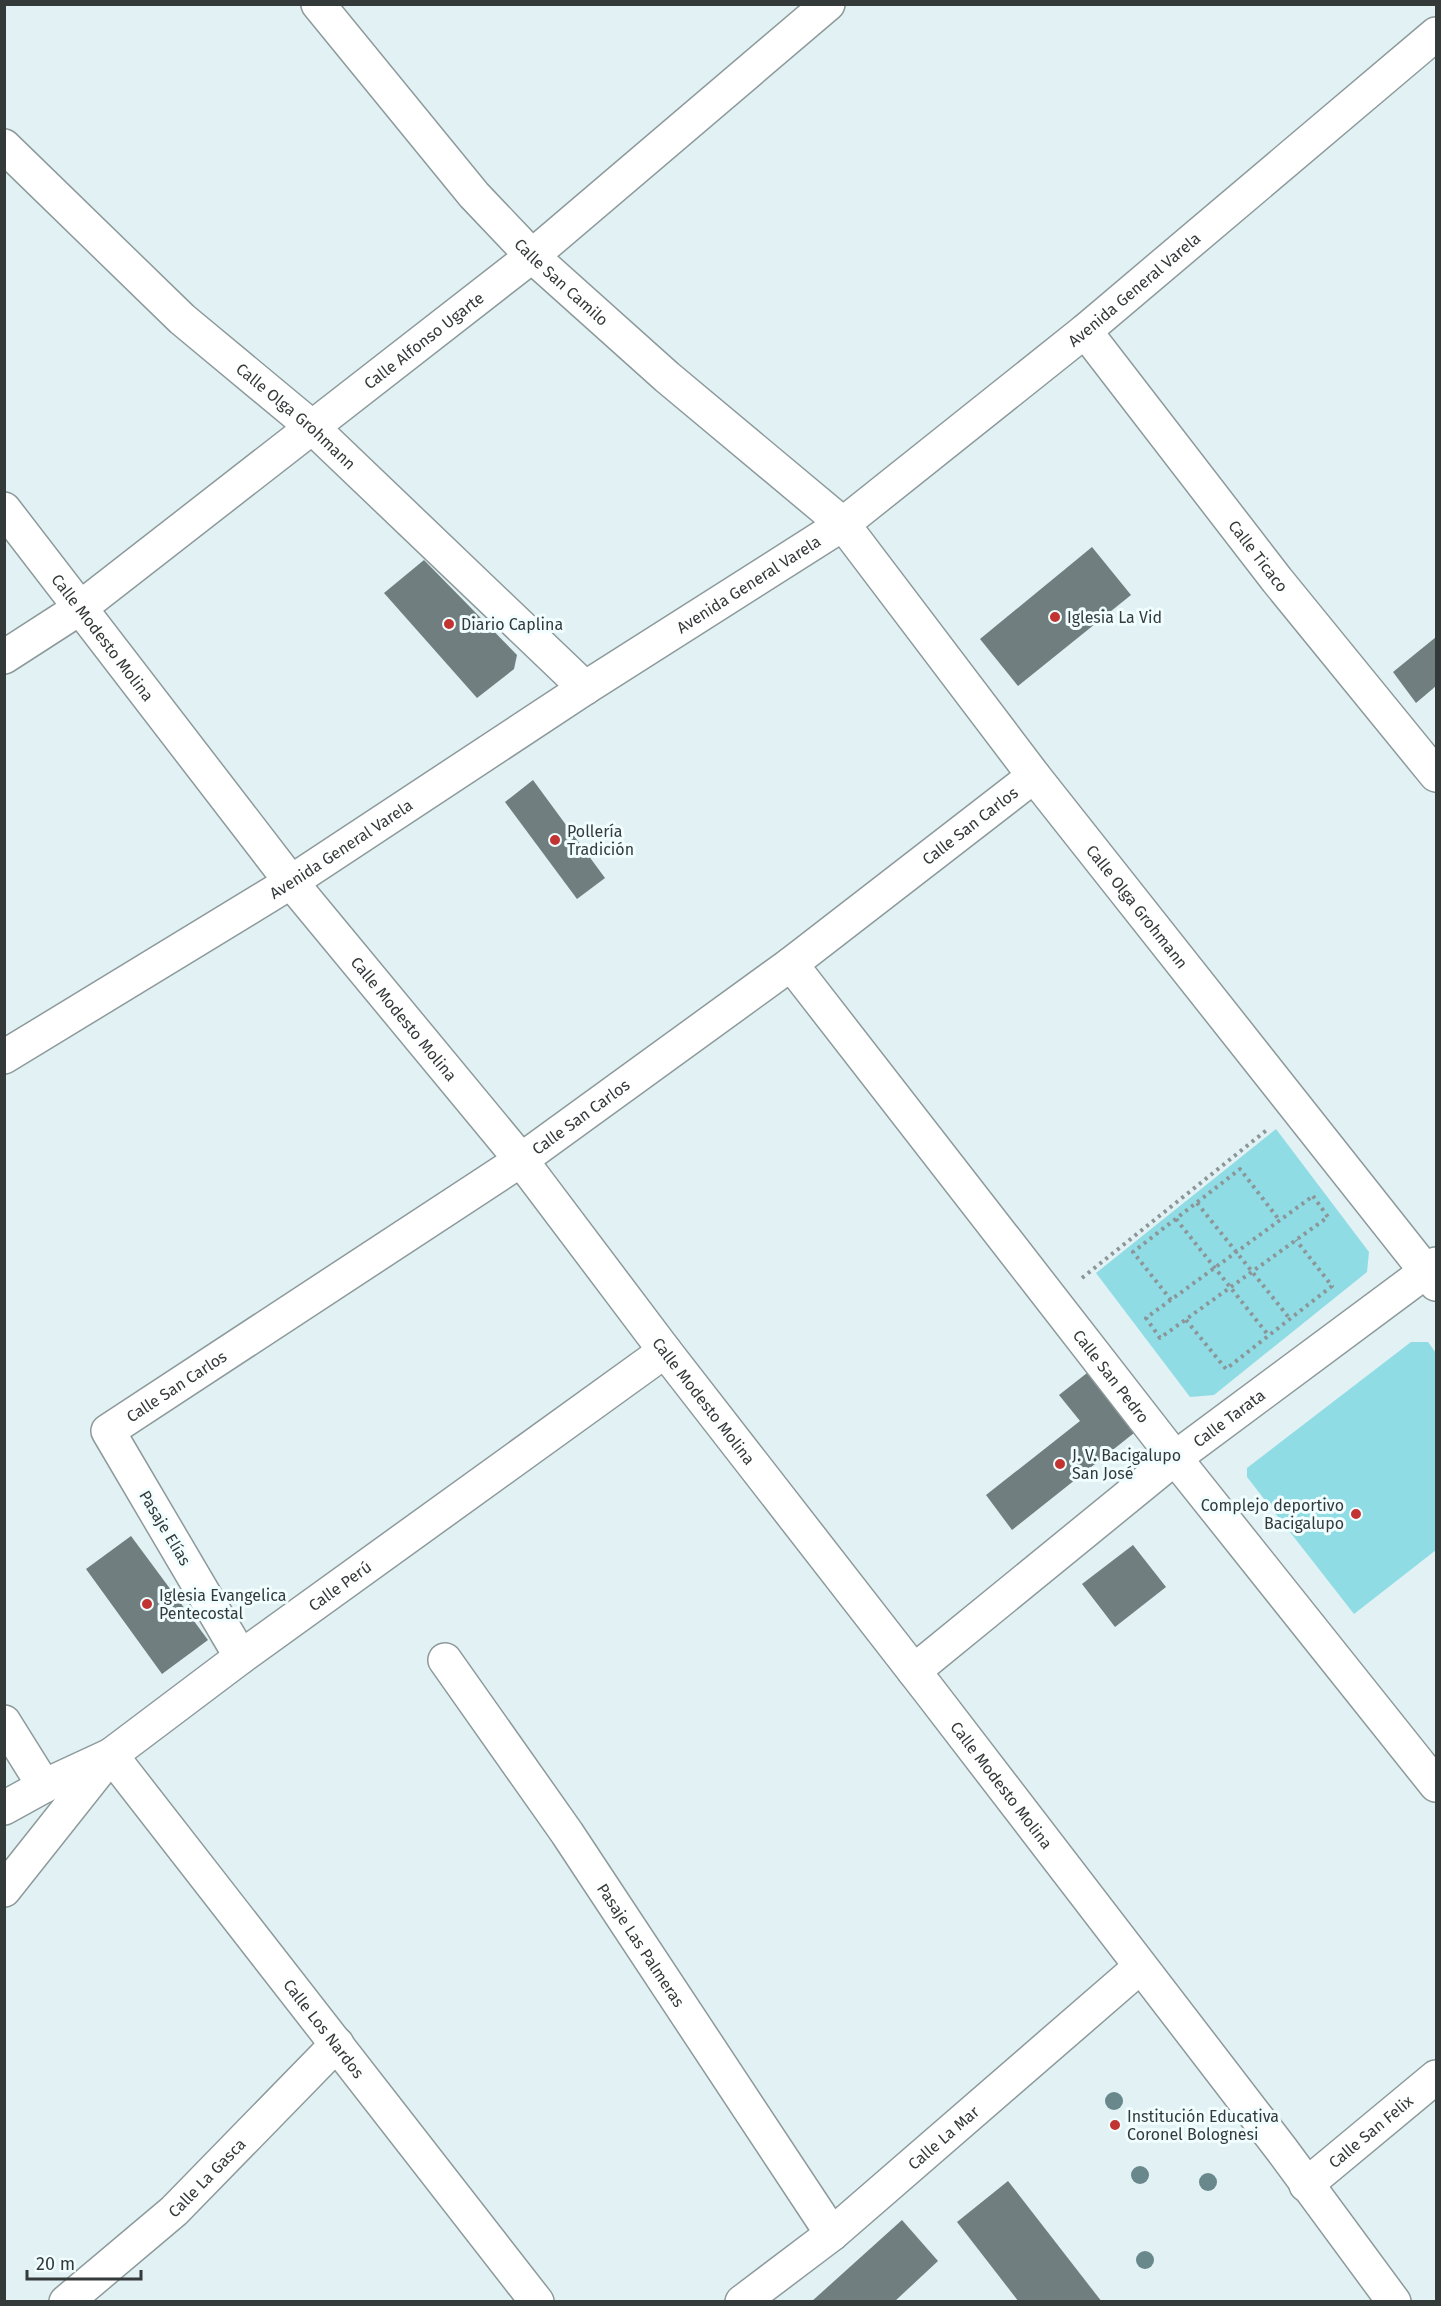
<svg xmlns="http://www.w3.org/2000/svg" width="1441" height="2306" font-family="'Fira Sans',sans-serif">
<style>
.green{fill:#8fdce5}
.building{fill:#707e80}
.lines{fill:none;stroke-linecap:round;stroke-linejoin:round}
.minor-casing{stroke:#8d9a9c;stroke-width:36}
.tertiary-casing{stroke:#8d9a9c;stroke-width:36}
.path{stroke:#8c9698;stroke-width:4;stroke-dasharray:3 4.5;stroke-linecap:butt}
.minor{stroke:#fff;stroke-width:33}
.tertiary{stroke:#fff;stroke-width:33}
.tree{fill:#68888c}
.poi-dot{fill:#c23432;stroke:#f1feff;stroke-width:2}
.labels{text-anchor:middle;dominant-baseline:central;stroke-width:6;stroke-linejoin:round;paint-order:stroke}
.street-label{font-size:16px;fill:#34393a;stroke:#f1feff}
.poi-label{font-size:16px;fill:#34393a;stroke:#f1feff;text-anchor:start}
</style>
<rect width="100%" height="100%" fill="#e2f1f3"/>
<g class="green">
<path d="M1276,1129L1369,1252L1367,1272L1214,1395L1190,1397L1096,1273Z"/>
<path d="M1411,1342H1428L1436,1353V1550L1354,1614L1247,1477V1468Z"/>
</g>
<g class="building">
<path d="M1092,547L1131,595L1018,686L980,639Z"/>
<path d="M424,560L517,655L514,669L477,698L384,593Z"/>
<path d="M1436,637V686L1416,703L1393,672Z"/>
<path d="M533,780L605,878L577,899L505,802Z"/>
<path d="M1087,1373L1134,1433L1012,1530L986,1495L1080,1421L1059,1395Z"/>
<path d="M131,1536L208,1640L162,1674L86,1569Z"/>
<path d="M1133,1545L1166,1587L1115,1627L1082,1584Z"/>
<path d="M1008,2181L1102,2302H1019L957,2222Z"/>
<path d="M902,2220L938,2261L894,2302H811Z"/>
</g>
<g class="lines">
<g class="minor-casing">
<g id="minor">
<path id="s1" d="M318,4L474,195L532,256L667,377L843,524L1034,776L1436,1284"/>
<path id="s2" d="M4,146L182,319L312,427L585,688"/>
<path id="s3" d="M1085,331L1277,580L1436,775"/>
<path id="s4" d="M4,509L291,882L521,1160L665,1351L931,1693L1282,2150L1394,2302"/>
<path id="s5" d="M4,657L80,608L532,256L828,4"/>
<path id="s6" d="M791,964L1175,1458L1436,1785"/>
<path id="s7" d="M241,1657L108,1431L521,1160L791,964L1034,776"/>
<path id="s8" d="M445,1660L567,1833L832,2234"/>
<path id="s9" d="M914,1671L1175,1458L1436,1264"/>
<path d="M4,1722L44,1786"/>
<path id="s10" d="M4,1808L44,1786L111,1755L241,1657L665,1351"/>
<path id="s11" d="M4,1890L111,1755L537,2302"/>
<path id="s12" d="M1306,2185L1436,2077"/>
<path id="s13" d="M66,2302L174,2211L337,2044"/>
<path id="s14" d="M742,2302L832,2234L1140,1967"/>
</g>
</g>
<g class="tertiary-casing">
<g id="tertiary">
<path id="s15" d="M4,1057L291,882L585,688L843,524L1085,331L1436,34"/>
</g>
</g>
<g class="path">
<path d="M1313,1196L1328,1217L1160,1338L1146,1318Z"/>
<path d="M1197,1203L1290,1319"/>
<path d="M1176,1219L1269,1336"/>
<path d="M1082,1278L1268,1129"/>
<path d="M1171,1300L1133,1252L1240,1169L1280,1221"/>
<path d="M1186,1320L1226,1369L1332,1286L1296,1240"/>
</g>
<use href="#minor" class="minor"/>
<use href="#tertiary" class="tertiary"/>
</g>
<g class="tree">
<circle cx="1114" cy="2101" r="9"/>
<circle cx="1140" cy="2175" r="9"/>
<circle cx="1208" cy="2182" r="9"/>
<circle cx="1145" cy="2260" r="9"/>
</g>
<g class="poi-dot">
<circle cx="1055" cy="617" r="6"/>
<circle cx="449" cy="624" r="6"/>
<circle cx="555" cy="840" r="6"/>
<circle cx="1060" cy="1464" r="6"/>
<circle cx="1356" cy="1514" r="6"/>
<circle cx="147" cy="1604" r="6"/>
<circle cx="1115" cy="2125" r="6"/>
</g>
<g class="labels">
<g class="street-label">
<text stroke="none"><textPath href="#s1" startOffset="370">Calle San Camilo</textPath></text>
<text stroke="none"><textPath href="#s15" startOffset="1368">Avenida General Varela</textPath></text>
<text stroke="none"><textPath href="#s5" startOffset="526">Calle Alfonso Ugarte</textPath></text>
<text stroke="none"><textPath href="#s2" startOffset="398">Calle Olga Grohmann</textPath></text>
<text stroke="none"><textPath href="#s3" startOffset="284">Calle Ticaco</textPath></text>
<text stroke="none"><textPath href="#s15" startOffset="882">Avenida General Varela</textPath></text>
<text stroke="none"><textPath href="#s4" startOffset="162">Calle Modesto Molina</textPath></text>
<text stroke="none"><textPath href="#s7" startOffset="1316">Calle San Carlos</textPath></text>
<text stroke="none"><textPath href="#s15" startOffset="396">Avenida General Varela</textPath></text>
<text stroke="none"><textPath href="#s1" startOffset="1224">Calle Olga Grohmann</textPath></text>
<text stroke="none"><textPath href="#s4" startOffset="648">Calle Modesto Molina</textPath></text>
<text stroke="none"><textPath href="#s7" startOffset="830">Calle San Carlos</textPath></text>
<text stroke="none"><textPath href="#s6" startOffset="522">Calle San Pedro</textPath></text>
<text stroke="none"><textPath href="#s7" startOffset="344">Calle San Carlos</textPath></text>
<text stroke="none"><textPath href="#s4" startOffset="1134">Calle Modesto Molina</textPath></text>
<text stroke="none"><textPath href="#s9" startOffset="404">Calle Tarata</textPath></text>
<text transform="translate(165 1528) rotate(59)">Pasaje Elías</text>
<text stroke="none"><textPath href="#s10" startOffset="404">Calle Perú</textPath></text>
<text stroke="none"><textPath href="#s4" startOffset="1620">Calle Modesto Molina</textPath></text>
<text stroke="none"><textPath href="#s8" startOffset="346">Pasaje Las Palmeras</textPath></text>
<text stroke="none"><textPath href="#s11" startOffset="519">Calle Los Nardos</textPath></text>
<text stroke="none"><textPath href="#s12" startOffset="84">Calle San Felix</textPath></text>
<text stroke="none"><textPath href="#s14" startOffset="260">Calle La Mar</textPath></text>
<text stroke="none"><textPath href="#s13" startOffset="188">Calle La Gasca</textPath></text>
</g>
<g class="poi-label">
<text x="1067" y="617">Iglesia La Vid</text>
<text x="461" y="624">Diario Caplina</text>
<text x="567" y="831">Pollería<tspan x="567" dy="18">Tradición</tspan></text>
<text x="1072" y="1455">J. V. Bacigalupo<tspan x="1072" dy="18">San José</tspan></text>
<text x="1344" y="1505" text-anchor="end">Complejo deportivo<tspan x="1344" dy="18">Bacigalupo</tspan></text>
<text x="159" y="1595">Iglesia Evangelica<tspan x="159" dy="18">Pentecostal</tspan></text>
<text x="1127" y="2116">Institución Educativa<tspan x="1127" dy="18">Coronel Bolognesi</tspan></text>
</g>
</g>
<rect width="1441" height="2306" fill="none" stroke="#34393a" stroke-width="12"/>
<path d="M27 2270v9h114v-9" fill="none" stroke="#34393a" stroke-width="3"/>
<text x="36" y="2270" font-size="18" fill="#34393a" stroke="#f1feff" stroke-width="4.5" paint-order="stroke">20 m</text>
</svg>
